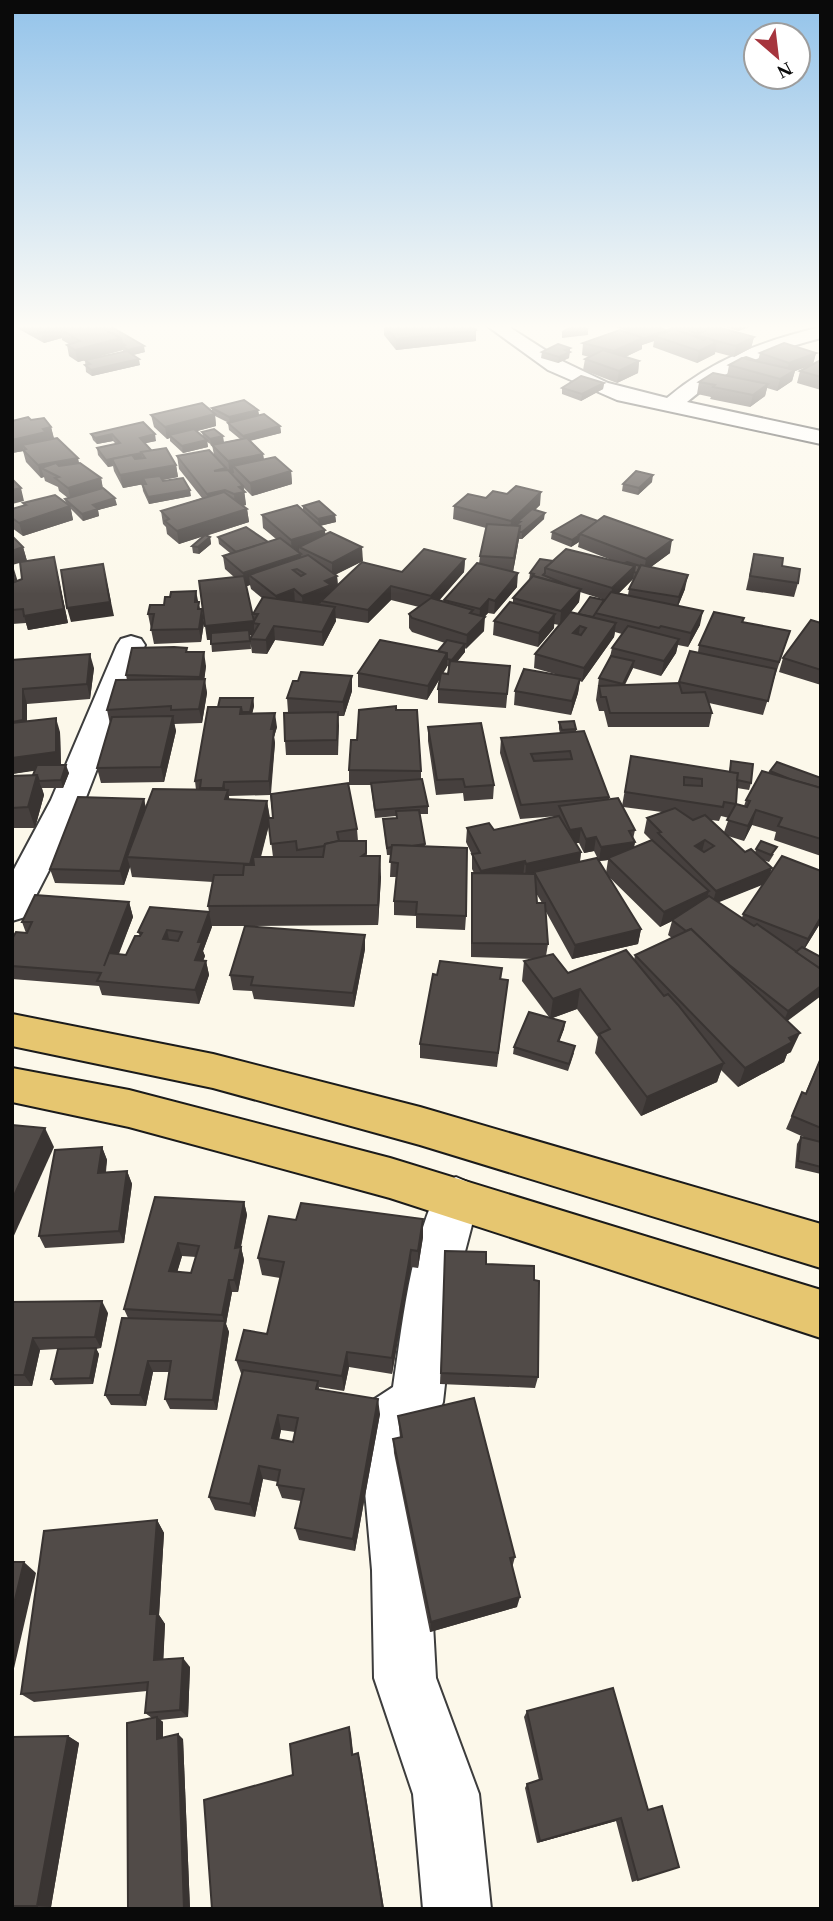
<svg xmlns="http://www.w3.org/2000/svg" width="833" height="1921" font-family="Georgia,serif">
<style>
.lines{fill:none;stroke-linecap:round;stroke-linejoin:round}
.street-casing{stroke:#3d3d3d;stroke-width:4}
.primary-casing{stroke:#1b1b1b;stroke-width:4}
.street{fill:#fff;fill-rule:evenodd}
.primary{fill:#e6c670;fill-rule:evenodd}
.wall{fill:#46403e;fill-rule:evenodd}
.shaded-wall{fill:#393432}
.building{fill:#514b48;stroke:#393432;stroke-width:2;fill-rule:evenodd}
</style>
<rect width="100%" height="100%" fill="#fcf8ea"/>
<g class="lines">
<g class="street-casing">
<g id="street">
<path d="M486,325H506L562,361L608,383L667,398C713,359 763,341 821,327V338C770,351 727,368 687,402L821,431V444L617,400L548,370Z"/>
<path d="M131,636L141,639L145,645L85,800L25,917L12,921V873L51,800L117,645L121,639Z"/>
<path d="M456,1177L472,1184L479,1198L456,1286L443,1402L436,1421L414,1435L430,1570L436,1678L479,1794L491,1909H423L413,1794L374,1678L372,1570L359,1423L367,1404L393,1387C403,1319 410,1247 440,1184Z"/>
</g>
</g>
<g class="primary-casing">
<g id="primary">
<path d="M12,1014L213,1054L420,1107L821,1224V1268L420,1145L213,1088L12,1046Z"/>
<path d="M12,1068L129,1090L390,1158L821,1290V1338L390,1198L129,1127L12,1102Z"/>
</g>
</g>
<use href="#street" class="street"/>
<use href="#primary" class="primary"/>
</g>
<g class="wall">
<path d="M16,325H96L145,352L133,355L140,365L92,376L86,372L85,360L123,352V350L78,362L69,356L67,345L69,344L62,340V338L44,343L17,328Z"/>
<path d="M384,325H471L476,330V341L396,350L384,335Z"/>
<path d="M610,325H656L653,326L666,330L673,328L663,325H711V328L754,337L751,348L734,357L715,352V354L697,363L653,347L654,341L642,345V349L625,357L639,361L638,373L617,383L583,370L585,359L589,357L582,355L583,343L627,331Z"/>
<path d="M718,325H755L738,331Z"/>
<path d="M570,348L569,358L558,363L541,358L542,352Z"/>
<path d="M760,353H816L813,364L821,360V390L797,383L800,371L813,365L795,371L792,381L777,391L767,388L765,396L750,407L710,399L711,397L697,394L699,382L727,376L729,365L758,361Z"/>
<path d="M604,383L603,389L581,401L562,394V388Z"/>
<path d="M212,408L258,410L259,415L280,426L281,433L250,441L263,454L264,459L291,471L292,484L252,496L244,488L246,505L243,506L247,509L249,522L206,536L210,537L211,544L199,554L193,553L192,546L203,536L179,544L167,534L166,527L163,524L161,511L202,498L179,469L177,456L214,455L212,445L207,442L208,447L183,453L170,441V438L167,439L154,427L151,415L212,412ZM215,416L229,423H228L229,430L240,439L224,442L202,432L203,437L197,431L216,426Z"/>
<path d="M31,420L51,427L54,438L79,463L101,478L103,488L117,505L98,510L99,516L83,521L71,509L73,520L23,536L12,528V509L24,505L23,503L66,504L65,499L68,498L59,491L58,487L45,481L44,477L41,478L26,462L23,451L12,453Z"/>
<path d="M143,422L156,441L145,443L152,451L176,465L178,477L163,480L191,496L149,504L143,491L142,484H144L123,488L114,471L113,466L108,467L98,455L97,448L116,444L113,441L97,444L93,440L91,434Z"/>
<path d="M652,482L638,495L622,491L623,484Z"/>
<path d="M486,498L540,505L535,510L544,519L522,539H519L513,572L517,587L494,614L488,613L484,617V631L465,649V652L457,662L510,666L506,708L438,703V689L440,678L427,700L358,687V673L438,651L445,643L412,632L409,628V614L419,607L391,600L368,623L335,618L336,621L323,646L275,640L267,654L252,653L250,639L252,635H250L251,649L212,652L211,640H207L234,577L225,569L223,556L230,553L219,544L218,537L268,542L276,539L263,528L262,515L303,511V506L335,515L336,522L320,526L325,534L363,561L335,575L337,576L338,586L465,559L464,572L439,600L444,602V600L479,564L480,556L486,528L453,519L454,506ZM250,585L251,589L262,598L253,614L254,622L246,586ZM447,666L449,667L448,674L443,673Z"/>
<path d="M581,515L670,553L651,567L685,589L678,606L700,625L688,647L678,645L676,653L661,676L633,668L625,685L679,683L698,652L699,645L743,622L790,631L775,676L763,715L709,703L712,713L709,727H608L604,711H599L596,700L599,678L610,657L612,648L622,634L615,632L614,637L582,682L580,681L578,693L571,715L514,705L515,691L562,676L534,668L535,654L559,625L554,624V628L538,647L493,635L494,621L513,603V598L529,581L530,573L553,561H614L578,547L579,542L571,547L551,539L552,532ZM633,579H634L629,589L628,595L619,593ZM580,592L605,600L578,614L571,612L579,602Z"/>
<path d="M23,547L27,561L54,557L68,623L28,630L26,623L12,624V566L17,581L22,579Z"/>
<path d="M754,554L782,566L798,583L794,597L746,590Z"/>
<path d="M198,602L200,609H202L204,623L201,642L154,644L148,614Z"/>
<path d="M821,623V685L779,672L783,658Z"/>
<path d="M188,652L206,666L204,679L207,693L202,723L174,724L176,731L164,782L101,783L97,768L110,724L107,710L127,680L126,675Z"/>
<path d="M12,660L94,668L90,699L27,704V721L60,732L61,765L69,773L63,788H42L44,795L35,828H12V776L33,775L35,770L12,774Z"/>
<path d="M352,691L344,716H338V755H286L285,741L298,713L288,712L287,698Z"/>
<path d="M253,698L254,706L252,713L277,727L274,737L275,743L271,794L357,829L358,841H366L367,856L381,877L378,925L247,926L365,949L354,1007L254,999L252,991L233,990L230,975L245,926H212L203,951L205,956L203,961H206L209,975L199,1004L102,995L99,986L12,979V939L26,933L22,922L129,902L133,917L119,954L126,955L140,936L138,932L209,912L208,906L213,882L132,877L130,867L124,885L55,883L50,869L144,799L146,808L196,790L195,781L218,707ZM270,795L273,818H270L267,801L229,799V796ZM269,825L273,857H261Z"/>
<path d="M396,710L421,771V779L428,806V814H420L425,846L466,916L465,930L416,928V916L394,915V901L396,877H390L391,855H387L383,819L396,818V816L375,818L371,785H349V770L357,740Z"/>
<path d="M559,722L576,729V732L609,797V799L622,806L631,756L729,772L731,761L751,783L749,790L737,788L736,804L744,806L746,800L770,771L821,778V856L774,840L776,832L752,825L744,841L728,836L745,852L755,853L756,849L774,854L769,862L763,860L770,874L821,871V922L805,948L788,1021L791,1052L787,1054L784,1062L738,1087L721,1070L717,1082L641,1116L595,1053L598,1037L577,1009L552,1018L565,1022L564,1029L559,1041L574,1053L568,1071L513,1054L514,1047L549,1017L522,981L524,961L535,959L471,957V887L472,873H474L472,869V855L466,842L467,828L494,830L558,816L520,819L500,753L501,738L560,733L559,729ZM623,807L662,812L647,818L644,833L651,840L634,847L635,842L633,839L635,830ZM721,816L729,818L724,832L711,820L719,821ZM576,843H579L584,853L594,851L598,859L580,862L581,852ZM608,860L606,873L599,861ZM606,874L660,927L672,921L668,935L672,938L635,955L634,960L568,973L546,956L548,944L545,910L572,959L638,944L641,929ZM763,884L743,914L742,918L718,902ZM536,893L542,903H537Z"/>
<path d="M428,727L494,785L493,799L464,801L463,793L436,795L428,741Z"/>
<path d="M502,968L501,980H508L497,1067L420,1058V1044Z"/>
<path d="M821,1057V1174L795,1168L797,1144L801,1137L808,1139L786,1129L802,1092L805,1094Z"/>
<path d="M102,1147L107,1160L106,1172L127,1171L132,1184L124,1243L45,1248L39,1236Z"/>
<path d="M155,1197L244,1202L247,1215L241,1247L244,1260L238,1292H232L226,1324L229,1332L217,1410L170,1409L165,1399L169,1372H153L146,1406L111,1405L105,1395L128,1318L124,1309ZM182,1256L196,1257L191,1273L177,1272Z"/>
<path d="M423,1219V1237L418,1268L411,1267L392,1374L349,1367L344,1391L319,1387V1389L380,1414L355,1551L299,1540L295,1528L301,1501L282,1498L277,1485L278,1482L263,1479L255,1517L215,1510L209,1497L242,1376L236,1360L267,1334L280,1278L262,1275L258,1258L296,1220ZM281,1430L295,1432L293,1442L279,1440Z"/>
<path d="M445,1251L486,1264L538,1377L535,1388L440,1384Z"/>
<path d="M12,1302L108,1313L101,1348L96,1349L99,1354L93,1384L55,1385L51,1379L58,1349L40,1350L32,1386H12Z"/>
<path d="M398,1416L515,1557L512,1568L517,1607L430,1632L394,1453L393,1439L400,1438Z"/>
<path d="M157,1520L164,1533L159,1615L165,1624L163,1660L190,1667L188,1717L160,1720L163,1722V1738L183,1739L190,1909H128L152,1718L145,1713L147,1691L34,1702L21,1694Z"/>
<path d="M527,1711L648,1810L679,1867L632,1882L616,1821L537,1843L525,1788L527,1784L539,1780L524,1717Z"/>
<path d="M68,1736L79,1743L51,1907H12V1737Z"/>
</g>
<g class="shaded-wall">
<path d="M69,325H73L60,329L62,338L44,343L41,332Z"/>
<path d="M634,325H656L633,333Z"/>
<path d="M739,325H755L738,331Z"/>
<path d="M588,329V335L562,338V332Z"/>
<path d="M476,330V341L396,350V339Z"/>
<path d="M665,331L664,336H654V341L642,345V349L613,363L614,351L643,338Z"/>
<path d="M754,337L751,348L734,357L736,346Z"/>
<path d="M121,338L123,350L78,362L75,350Z"/>
<path d="M717,342L715,354L697,363L699,351Z"/>
<path d="M144,346L145,352L129,356L128,350Z"/>
<path d="M570,348L569,358L558,363L559,357L565,350Z"/>
<path d="M816,353L813,364L795,371L792,381L777,391L780,379L786,374L789,363Z"/>
<path d="M139,359L140,365L92,376L91,370Z"/>
<path d="M639,361L638,373L617,383L619,371Z"/>
<path d="M604,383L603,389L581,401L582,394Z"/>
<path d="M768,384L765,396L750,407L753,395Z"/>
<path d="M258,410L259,416L230,423L229,417Z"/>
<path d="M215,414L216,426L172,438L169,435L170,438L167,439L165,427Z"/>
<path d="M280,426L281,433L244,442L243,436Z"/>
<path d="M51,427L54,440L22,445L24,451L12,453V440Z"/>
<path d="M112,434L113,441L97,444L95,438Z"/>
<path d="M155,434L156,441L142,444L140,438Z"/>
<path d="M223,436L224,442L211,445L210,439Z"/>
<path d="M207,440L208,447L183,453L182,446Z"/>
<path d="M141,453L143,460L112,459Z"/>
<path d="M263,454L264,466H233L234,473L230,474L228,461Z"/>
<path d="M78,458L81,471L41,468L44,477L41,478L38,465Z"/>
<path d="M112,459L113,466L108,467L106,460Z"/>
<path d="M176,465L178,477L146,483L143,478L144,484L123,488L120,475Z"/>
<path d="M291,471L292,484L252,496L250,483Z"/>
<path d="M653,475L652,482L638,495L639,488Z"/>
<path d="M101,478L103,491L71,501L68,488Z"/>
<path d="M243,486L246,505L235,507L234,494L239,487Z"/>
<path d="M21,488L24,501L12,504V490Z"/>
<path d="M190,490L191,496L149,504L148,497Z"/>
<path d="M225,490L227,503L209,507L207,494Z"/>
<path d="M541,492L540,505L519,525L520,522H517L516,528L510,534L511,521Z"/>
<path d="M115,498L117,505L98,510L99,516L83,521L82,514L93,505Z"/>
<path d="M70,506L73,520L23,536L19,523Z"/>
<path d="M247,509L249,522L179,544L177,531Z"/>
<path d="M545,513L544,519L522,539V532Z"/>
<path d="M335,515L336,522L319,526L318,519Z"/>
<path d="M520,526L519,539L513,572L514,558Z"/>
<path d="M325,530L326,543L299,547V551L292,553L291,540Z"/>
<path d="M580,535L579,542L571,547L572,540Z"/>
<path d="M210,537L211,544L199,554L198,547Z"/>
<path d="M672,540L670,553L644,572L646,559Z"/>
<path d="M23,547L27,561L12,565V551Z"/>
<path d="M362,547L363,561L332,576V563Z"/>
<path d="M301,554L302,568L249,575L250,585L245,587L243,573Z"/>
<path d="M54,557L68,623L28,630L24,616Z"/>
<path d="M465,559L464,572L431,610V596Z"/>
<path d="M103,564L114,616L71,622L67,608Z"/>
<path d="M635,566L633,579L610,602L612,588Z"/>
<path d="M518,573L517,587L494,614L495,601Z"/>
<path d="M688,575L685,589L676,611L679,597Z"/>
<path d="M337,576L338,590L321,601V603L303,610L302,596L325,581Z"/>
<path d="M391,586V600L368,623V610Z"/>
<path d="M294,589L295,603L277,610L276,596Z"/>
<path d="M581,589L579,602L560,625L561,611Z"/>
<path d="M196,591L201,615L202,609L204,623L201,642L195,602Z"/>
<path d="M489,599L488,613L481,621L485,617L484,631L466,649L467,635L479,623L480,609Z"/>
<path d="M335,607L336,621L323,646L322,632Z"/>
<path d="M703,611L700,625L688,647L691,633Z"/>
<path d="M555,614L554,628L538,647L539,633Z"/>
<path d="M254,621V635H250L251,649L249,635L207,640L205,626Z"/>
<path d="M616,623L614,637L582,682L584,668Z"/>
<path d="M274,626L275,640L267,654L266,640Z"/>
<path d="M580,626L578,640L573,633Z"/>
<path d="M679,639L676,653L661,676L664,661Z"/>
<path d="M465,644V652L452,667V660Z"/>
<path d="M204,652L206,666L203,691L205,679L207,693L202,723L199,709L203,691L200,677Z"/>
<path d="M447,653V667L427,700L428,686Z"/>
<path d="M90,654L94,668L90,699L87,684Z"/>
<path d="M634,661L633,668L621,691L623,684Z"/>
<path d="M352,676V691L344,716L343,702Z"/>
<path d="M580,679L578,693L571,715L572,701Z"/>
<path d="M23,689L27,704V734L12,737V722Z"/>
<path d="M253,698L254,706L251,720L250,712Z"/>
<path d="M338,712L339,726L338,755L337,740Z"/>
<path d="M275,713L277,727L274,737L275,743L270,795L269,781L271,729Z"/>
<path d="M173,716L176,731L164,782L161,767Z"/>
<path d="M56,718L60,732L61,767L12,774V758Z"/>
<path d="M66,765L69,773L63,788L61,780Z"/>
<path d="M37,775L44,795L35,828L28,807Z"/>
<path d="M224,782L226,795L228,790L231,810L225,802L223,788Z"/>
<path d="M144,799L147,814L127,857L130,867L124,885L120,871Z"/>
<path d="M267,801L270,821L253,884L250,864Z"/>
<path d="M756,810L752,825L744,841L748,826Z"/>
<path d="M581,828L579,843L568,844L570,830Z"/>
<path d="M596,837L594,851L584,853L586,839Z"/>
<path d="M705,840L701,855L695,846Z"/>
<path d="M635,842L632,856L608,858V860L599,861L601,847Z"/>
<path d="M581,852L579,867L534,872V877L525,879L526,864Z"/>
<path d="M380,856L381,877L378,925V905Z"/>
<path d="M525,861L523,876L480,885L481,871Z"/>
<path d="M772,868L767,883L712,905L716,891Z"/>
<path d="M709,891L705,905L660,927L664,912Z"/>
<path d="M129,902L133,917L108,980L104,966Z"/>
<path d="M209,912L212,927L203,951L205,956L198,974L195,960L198,942Z"/>
<path d="M821,917V922L802,953L808,939Z"/>
<path d="M641,929L638,944L572,959L575,945Z"/>
<path d="M167,930L170,944L163,939Z"/>
<path d="M365,935V949L354,1007L353,993Z"/>
<path d="M206,961L209,975L199,1004L195,990Z"/>
<path d="M821,986V996L782,1025L788,1011Z"/>
<path d="M580,989L577,1009L550,1019L553,999Z"/>
<path d="M565,1022L564,1029L557,1048L558,1041Z"/>
<path d="M800,1033L791,1052L787,1054L784,1062L738,1087L745,1068L789,1038Z"/>
<path d="M724,1063L717,1082L641,1116L647,1097Z"/>
<path d="M45,1128L54,1147L12,1240V1200Z"/>
<path d="M102,1147L107,1160L103,1186L98,1173Z"/>
<path d="M127,1171L132,1184L124,1243L119,1231Z"/>
<path d="M244,1202L247,1215L238,1260L235,1248Z"/>
<path d="M423,1219V1237L418,1268V1251Z"/>
<path d="M178,1243L182,1256L174,1283L169,1271Z"/>
<path d="M241,1247L244,1260L238,1292L234,1280Z"/>
<path d="M411,1250V1267L392,1374V1358Z"/>
<path d="M229,1280L232,1292L226,1324L229,1332L217,1410L213,1400L225,1324L222,1315Z"/>
<path d="M102,1301L108,1313L101,1348L95,1337Z"/>
<path d="M33,1338L40,1350L32,1386L24,1375Z"/>
<path d="M96,1348L99,1354L93,1384L90,1378Z"/>
<path d="M347,1352L349,1367L344,1391L342,1376Z"/>
<path d="M148,1361L153,1372L146,1406L140,1395Z"/>
<path d="M378,1399L380,1414L355,1551L353,1539Z"/>
<path d="M278,1415L281,1430L276,1453L272,1438Z"/>
<path d="M259,1466L263,1479L255,1517L250,1504Z"/>
<path d="M157,1520L164,1533L159,1615L165,1624L163,1669L154,1660L150,1614Z"/>
<path d="M24,1562L36,1573L12,1677V1612Z"/>
<path d="M520,1597L517,1607L430,1632L431,1622Z"/>
<path d="M183,1658L190,1667L188,1717L180,1710Z"/>
<path d="M157,1717L163,1722V1744L157,1739Z"/>
<path d="M349,1727L351,1734L354,1761L352,1755Z"/>
<path d="M178,1734L183,1739L190,1909H184Z"/>
<path d="M68,1736L79,1743L51,1907L37,1906Z"/>
<path d="M358,1753L360,1759L384,1909H383Z"/>
<path d="M621,1818L616,1821L537,1843L540,1841Z"/>
</g>
<g class="building">
<path d="M28,325H69L41,332Z"/>
<path d="M73,325H96L121,338L75,350L67,345L80,341L60,329Z"/>
<path d="M106,325H108L144,346L128,350L122,346L125,345L122,343L121,338L99,326Z"/>
<path d="M384,325H471L476,330L396,339Z"/>
<path d="M574,325L588,329L562,332Z"/>
<path d="M651,325L666,330L643,339V338L624,332L636,328L641,329Z"/>
<path d="M681,325H711L707,326L711,328L701,331Z"/>
<path d="M677,326L698,334L696,335V337L674,329L667,331H665Z"/>
<path d="M714,326L754,337L736,346L709,339L717,342L699,351L654,336L674,329L704,340L708,338L696,335Z"/>
<path d="M620,330L643,338L614,351L583,343Z"/>
<path d="M784,343L816,353L789,363L760,353Z"/>
<path d="M558,344L570,348L565,350L570,352L559,357L542,352Z"/>
<path d="M603,350L639,361L619,371L585,359Z"/>
<path d="M127,351L139,359L91,370L85,365L90,364L85,360Z"/>
<path d="M746,357L760,362L743,358Z"/>
<path d="M742,358L795,370L780,379L729,365Z"/>
<path d="M821,360V377L800,371Z"/>
<path d="M713,373L768,384L753,395L713,387L715,385L699,382Z"/>
<path d="M581,376L604,383L582,394L562,388Z"/>
<path d="M244,400L258,410L229,417L212,408Z"/>
<path d="M202,403L215,414L165,427L151,415Z"/>
<path d="M264,414L280,426L243,436L228,423Z"/>
<path d="M28,417L31,420L44,418L51,427L43,429L46,432L12,440V421Z"/>
<path d="M143,422L155,434L140,438L152,451L142,453L106,460L97,448L120,443L112,434L95,438L91,434Z"/>
<path d="M194,429L207,440L182,446L169,435Z"/>
<path d="M214,429L223,436L210,439L202,432Z"/>
<path d="M57,438L78,458L38,465L23,450L26,449L22,445Z"/>
<path d="M247,438L263,454L228,461L212,445Z"/>
<path d="M166,448L176,465L120,475L112,459L132,455L135,459L145,458L141,452Z"/>
<path d="M209,450L226,468L214,471L228,470L243,486L239,487L245,492L234,494L225,490L207,494L177,456Z"/>
<path d="M275,457L291,471L250,483L233,466Z"/>
<path d="M56,463L59,466L80,463L101,478L68,488L55,478L59,477L41,468Z"/>
<path d="M636,471L653,475L639,488L623,484Z"/>
<path d="M160,476L163,481L183,478L190,490L148,497L142,484H146L143,478Z"/>
<path d="M12,479L21,488L12,490Z"/>
<path d="M516,486L541,492L511,521L454,506L468,494L486,498L493,491L507,494Z"/>
<path d="M103,488L115,498L93,505L98,509L82,514L65,499Z"/>
<path d="M224,492L247,509L177,531L165,521L169,519L161,511Z"/>
<path d="M55,495L70,506L19,523L12,518V509L26,505L23,503Z"/>
<path d="M319,501L335,515L318,519L303,506Z"/>
<path d="M297,505L325,530L291,540L262,515Z"/>
<path d="M532,509L545,513L522,532H519L520,526L516,525L520,522H517Z"/>
<path d="M581,515L598,521L580,534H581L572,540L552,532Z"/>
<path d="M604,516L672,540L646,559L580,534Z"/>
<path d="M487,524L520,526L514,558L480,556Z"/>
<path d="M246,527L268,542L236,552L218,537Z"/>
<path d="M330,532L362,547L332,563L299,547Z"/>
<path d="M205,535L210,537L198,547L192,546Z"/>
<path d="M12,536L23,547L12,551Z"/>
<path d="M280,538L301,554L243,573L223,556Z"/>
<path d="M424,549L465,559L431,596L391,586L368,610L321,601L362,562L402,572Z"/>
<path d="M566,549L635,566L612,588L545,568Z"/>
<path d="M754,554L783,558L782,566L800,569L798,583L750,576Z"/>
<path d="M308,555L337,576L325,581L331,585L302,596L294,589L276,596L249,575ZM297,569L305,574L301,576L293,570Z"/>
<path d="M54,557L64,609L24,616L23,609L12,610V583L22,579L20,562Z"/>
<path d="M540,559L553,561L545,568V573L543,575L570,586L533,576L530,580L534,574L530,573Z"/>
<path d="M627,562L640,566L637,573L634,572L635,566L625,563Z"/>
<path d="M477,563L518,573L495,601L489,599L480,609L444,600Z"/>
<path d="M103,564L110,602L67,608L61,570Z"/>
<path d="M641,565L688,575L679,597L629,589Z"/>
<path d="M12,566L16,579L12,580Z"/>
<path d="M244,576L254,621L205,626L199,581Z"/>
<path d="M533,576L581,589L561,611L513,598Z"/>
<path d="M196,591L195,602H199L198,609H202L199,629L151,630L154,614H148L150,605H164L165,597H170L171,592Z"/>
<path d="M611,592L703,611L691,633L661,626L659,628L595,613Z"/>
<path d="M263,597L335,607L322,632L274,626L266,640L250,639L259,624L253,623L258,614H253Z"/>
<path d="M590,597L604,600L593,617L578,614Z"/>
<path d="M431,598L473,610L470,613L485,617L467,635L412,618L409,614Z"/>
<path d="M510,602L555,614L539,633L494,621Z"/>
<path d="M570,612L616,623L584,668L535,654ZM580,626L586,628L581,635L573,633Z"/>
<path d="M714,612L744,618L742,622L790,631L779,662L699,645Z"/>
<path d="M811,620L821,623V670L783,658Z"/>
<path d="M628,626L679,639L664,661L612,648Z"/>
<path d="M249,630L250,641L211,644V633Z"/>
<path d="M380,640L447,653L428,686L358,673Z"/>
<path d="M447,640L465,644L452,660L447,659V653L438,651Z"/>
<path d="M174,647L187,648L186,652H204L200,677L126,675L132,648Z"/>
<path d="M690,651L776,669L768,701L679,682Z"/>
<path d="M90,654L87,684L23,689V720L12,722V660Z"/>
<path d="M611,656L634,661L623,684L599,678Z"/>
<path d="M450,661L510,666L507,694L438,689L441,673L448,674Z"/>
<path d="M524,669L580,679L572,701L515,691Z"/>
<path d="M301,672L352,676L343,702L287,698L293,681H298Z"/>
<path d="M205,679L199,709L171,710V706L107,710L116,680Z"/>
<path d="M679,683L682,693L705,692L712,713H610L606,697H601L599,686Z"/>
<path d="M220,698H253L250,712H242L241,707H218Z"/>
<path d="M396,706V710H417L421,771L349,770L351,740H357L359,710Z"/>
<path d="M208,707H241L240,714L275,713L271,729H274L269,781L224,782L223,788H200L201,780L195,781Z"/>
<path d="M338,712L337,740L285,741L284,713Z"/>
<path d="M173,716L161,767L97,768L112,717Z"/>
<path d="M56,718V752L12,758V723Z"/>
<path d="M574,721L576,729L562,730L559,722Z"/>
<path d="M481,723L494,785L465,787L463,779L437,780L428,727Z"/>
<path d="M584,731L609,797L521,805L501,738ZM570,751L572,759L534,761L531,754Z"/>
<path d="M631,756L738,773L736,804L724,802L723,807L625,792ZM684,777L702,779V786L684,785Z"/>
<path d="M731,761L753,764L751,783L737,780L738,773L730,772Z"/>
<path d="M777,762L821,778V788L792,780L770,771Z"/>
<path d="M37,765H66L61,780L39,781L37,775H33Z"/>
<path d="M762,771L821,788V839L778,826L782,818L756,810L748,826L727,820L736,804L747,807L750,801L746,800Z"/>
<path d="M37,775L28,807L12,808V776Z"/>
<path d="M422,779L428,806L375,810L371,783Z"/>
<path d="M348,783L357,829L337,832L339,841L325,844L324,846L297,850L296,841L271,844L268,818H273L271,794Z"/>
<path d="M153,789L228,790L225,799L267,801L250,864L127,857Z"/>
<path d="M78,797L144,799L120,871L50,869Z"/>
<path d="M618,798L635,830L629,831L635,842L601,847L596,837L586,839L581,828L570,830L559,806Z"/>
<path d="M675,808L693,820L705,815L745,852L751,849L772,868L716,891L658,833L661,832L647,818ZM705,840L714,846L704,852L695,846Z"/>
<path d="M419,810L425,844L412,846L392,845V847L387,848L383,819L397,818L396,811Z"/>
<path d="M559,816L581,852L526,864L525,861L481,871L472,854L480,853L467,828L489,823L494,830Z"/>
<path d="M652,840L709,891L664,912L608,858Z"/>
<path d="M338,841H366V853L362,856H380L378,905L208,906L214,875H243L244,865H254L253,857H323L325,844Z"/>
<path d="M761,841L777,847L771,855L756,849Z"/>
<path d="M392,845L467,848L466,916L416,914L417,902L394,901L398,863L390,862Z"/>
<path d="M782,856L821,871V917L808,939L743,914Z"/>
<path d="M597,858L641,929L575,945L534,872Z"/>
<path d="M472,873L535,874L537,903H545L548,944L472,943Z"/>
<path d="M35,895L129,902L104,966L109,953L126,955L135,936H140L142,933L138,932L150,907L209,912L198,942H202L195,960L206,961L195,990L97,981L101,973L12,966V939L16,932L27,933L32,922H22ZM167,930L182,932L178,941L163,939Z"/>
<path d="M709,896L754,926L757,924L821,969V986L788,1011L728,964L691,929L686,931L672,920Z"/>
<path d="M245,926L365,935L353,993L251,985L253,977L230,975Z"/>
<path d="M691,929L800,1033L789,1038L792,1042L745,1068L635,955Z"/>
<path d="M802,947L821,957V969L796,952Z"/>
<path d="M626,950L664,996L668,994L678,1005L724,1063L647,1097L599,1034L610,1029L580,989L553,999L524,961L553,954L568,973Z"/>
<path d="M440,961L502,968L500,979L508,980L498,1053L420,1044L433,974L437,975Z"/>
<path d="M529,1012L565,1022L558,1041L575,1046L569,1064L514,1047Z"/>
<path d="M821,1058V1128L792,1116L802,1092L806,1094Z"/>
<path d="M12,1125L45,1128L12,1200Z"/>
<path d="M801,1137L821,1142V1167L798,1161Z"/>
<path d="M102,1147L98,1173L127,1171L119,1231L39,1236L55,1150Z"/>
<path d="M155,1197L244,1202L235,1248L241,1247L234,1280H229L222,1315L124,1309ZM178,1243L199,1246L191,1273L169,1271Z"/>
<path d="M301,1203L423,1219L418,1251L411,1250L392,1358L347,1352L342,1376L236,1360L244,1330L267,1334L284,1262L258,1258L269,1216L296,1220Z"/>
<path d="M445,1251L486,1252V1264L534,1266V1280L539,1281L538,1377L441,1373Z"/>
<path d="M102,1301L95,1337L33,1338L24,1375H12V1302Z"/>
<path d="M122,1318L225,1321L213,1400L165,1399L171,1361H148L140,1395H105Z"/>
<path d="M96,1348L90,1378L51,1379L58,1349Z"/>
<path d="M243,1370L318,1381L316,1389L378,1399L353,1539L295,1528L304,1489L277,1485L280,1470L259,1466L250,1504L209,1497ZM278,1415L298,1418L293,1442L272,1438Z"/>
<path d="M474,1398L515,1557L510,1558L520,1597L431,1622L393,1439L402,1437L398,1416Z"/>
<path d="M157,1520L150,1614H157L154,1660L183,1658L180,1710L145,1713L148,1682L21,1694L44,1531Z"/>
<path d="M12,1562H24L12,1612Z"/>
<path d="M613,1688L648,1810L662,1806L679,1867L638,1880L621,1818L540,1841L527,1784L542,1779L527,1711Z"/>
<path d="M157,1717V1739L178,1734L184,1909H128L127,1723Z"/>
<path d="M349,1727L352,1755L358,1753L383,1909H212L204,1800L293,1775L290,1744Z"/>
<path d="M68,1736L37,1906H12V1737Z"/>
</g>
<linearGradient id="sky" x2="0" y2="1"><stop stop-color="#93c3ea"/><stop offset="0.55" stop-color="#fefcf6"/><stop offset="1" stop-color="#fefcf6" stop-opacity="0"/></linearGradient>
<rect width="833" height="594" fill="url(#sky)"/>
<rect width="833" height="1921" fill="none" stroke="#0a0a0a" stroke-width="28"/>
<g transform="translate(777 56) rotate(152)"><circle r="33" fill="#ffffff" stroke="#9d9d9d" stroke-width="2"/>
<path d="M0-5L12 26L0 18L-12 26Z" fill="#a6353e"/>
<text y="-10" font-size="19" font-weight="bold" text-anchor="middle" fill="#0a0a0a">N</text>
</g>
</svg>
